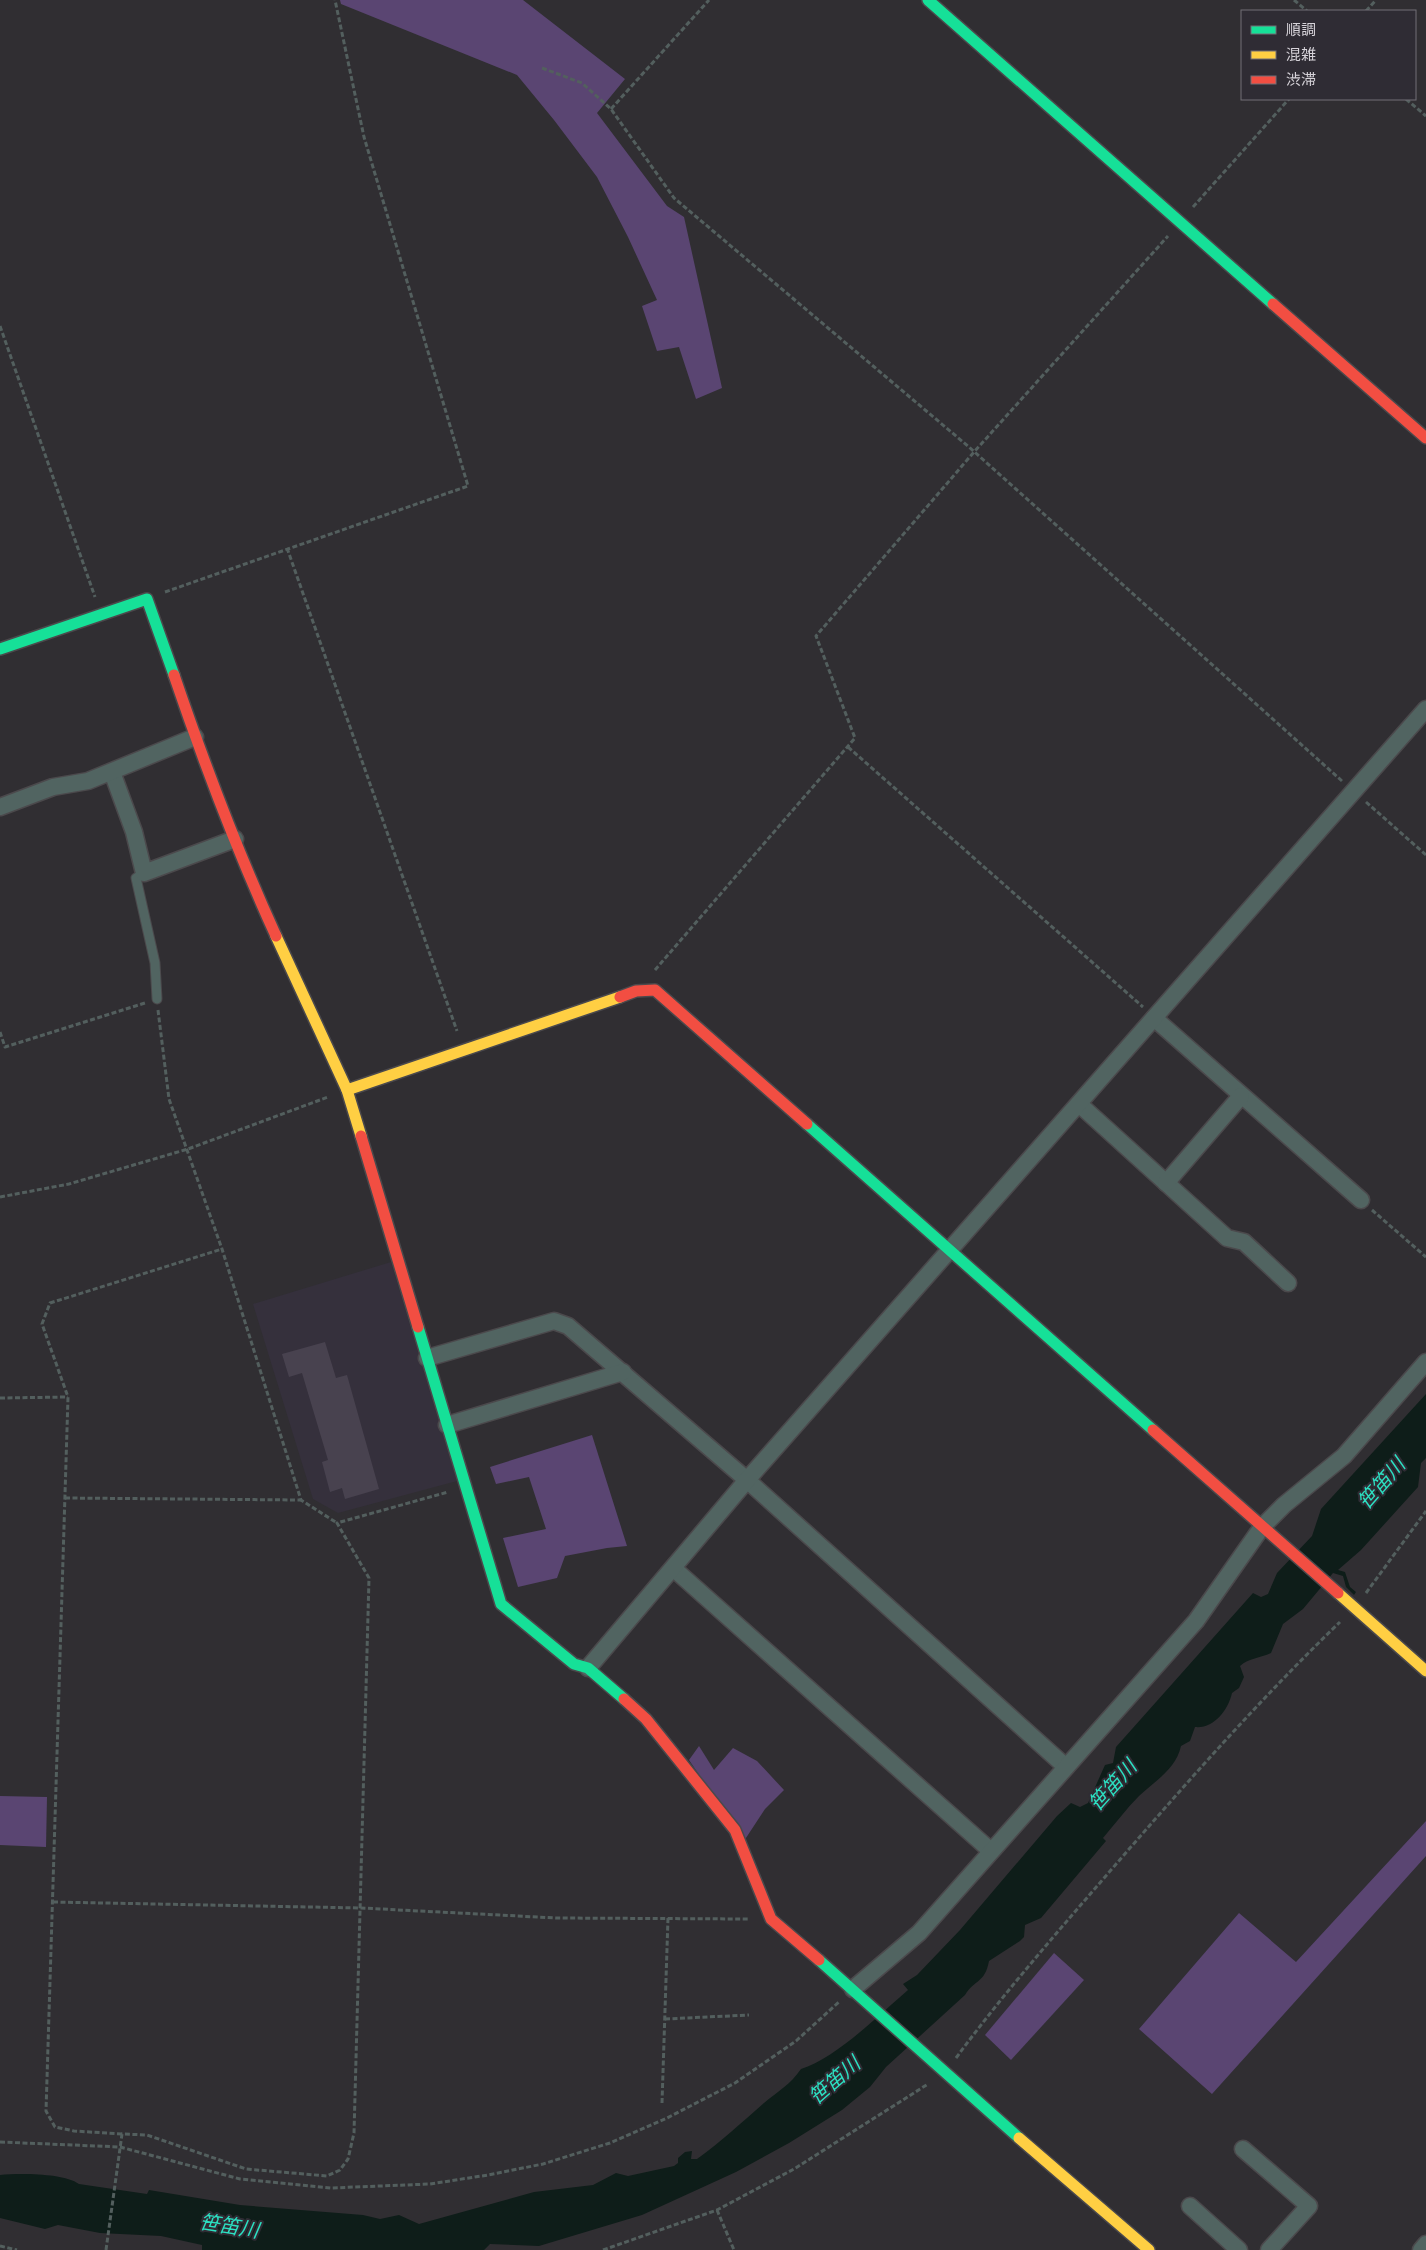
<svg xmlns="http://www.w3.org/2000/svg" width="1426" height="2250" font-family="Spectral,'Noto Sans JP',serif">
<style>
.built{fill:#35303c}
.green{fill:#5a4572}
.water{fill:#0e1d19}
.building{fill:#48424f}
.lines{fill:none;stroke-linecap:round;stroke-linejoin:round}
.lane-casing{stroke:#4b494c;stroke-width:11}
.street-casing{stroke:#4b494c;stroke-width:19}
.fast-casing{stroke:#4b494c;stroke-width:14}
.slow-casing{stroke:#4b494c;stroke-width:14}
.jam-casing{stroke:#4b494c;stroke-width:14}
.path{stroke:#535f5e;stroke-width:3;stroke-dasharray:5 2.5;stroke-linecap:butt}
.lane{stroke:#516461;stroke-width:9}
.street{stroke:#516461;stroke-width:16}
.fast{stroke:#16e098;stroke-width:11}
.slow{stroke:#ffcf43;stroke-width:11}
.jam{stroke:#f24e42;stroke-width:11}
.labels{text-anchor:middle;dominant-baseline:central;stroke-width:4;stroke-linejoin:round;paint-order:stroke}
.water-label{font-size:20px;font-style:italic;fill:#2ce0c2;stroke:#2f2c34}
</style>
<rect width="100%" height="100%" fill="#302e32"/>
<path class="built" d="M391,1262L457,1481L338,1513L313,1499L253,1304Z"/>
<g class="green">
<path d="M340,0H523L625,79L597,113L667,206L684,217L722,388L696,399L679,347L657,351L642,306L657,300L628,237L597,177L554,120L517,75L341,4Z"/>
<path d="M592,1435L627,1546L607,1548L565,1556L557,1578L518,1587L503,1538L546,1529L529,1477L496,1484L490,1467Z"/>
<path d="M699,1746L714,1770L733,1748L757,1761L784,1790L765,1809L744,1841L689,1760Z"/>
<path d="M0,1796L47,1797L46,1847L0,1845Z"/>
<path d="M1426,1821V1856L1212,2094L1139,2029L1239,1913L1296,1962Z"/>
<path d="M1054,1953L1084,1980L1011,2060L985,2035Z"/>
</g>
<path class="water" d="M1426,1394V1458L1421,1463L1418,1487L1361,1550L1338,1570L1345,1572L1350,1587L1356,1592L1354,1595L1346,1587L1343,1576L1333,1573L1303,1609L1283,1624L1271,1653C1260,1658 1249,1658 1240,1666L1244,1677L1239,1688L1232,1693C1228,1711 1213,1729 1195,1727L1190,1741L1181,1746C1176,1769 1155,1781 1139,1796C1126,1809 1115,1824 1103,1838L1106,1841L1041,1918L1025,1925L1024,1937L1020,1941L989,1961C985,1983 975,1979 965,1995L886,2067L870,2087L842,2110L789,2143L736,2172L642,2215L539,2246L490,2244L484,2250H202V2245L161,2236L100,2233L58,2225L45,2229L0,2218V2175C19,2173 64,2173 79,2184L147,2194L149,2190L240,2205L363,2215L380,2219L399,2215L419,2224L534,2192L593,2185L616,2173L628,2176L674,2166L678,2163V2158L685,2152L692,2151L691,2159H697C721,2142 742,2122 764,2103C778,2091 790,2085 801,2069C835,2059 880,2014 908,1990L903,1984L917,1975L960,1930L1057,1816L1071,1803L1080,1807L1088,1803L1105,1765L1113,1763L1116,1747L1253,1593L1261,1597L1268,1594L1277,1573L1312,1536L1321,1509Z"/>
<path class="building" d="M325,1342L336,1378L347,1375L379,1489L345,1499L342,1488L330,1492L322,1462L328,1460L302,1373L289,1377L282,1354Z"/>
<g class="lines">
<g class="lane-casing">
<path id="lane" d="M144,873L136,878L155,963L157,999"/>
</g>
<g class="street-casing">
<g id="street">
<path d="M112,772L134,832L144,873L235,839"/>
<path d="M0,807L53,787L88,781L195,737"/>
<path d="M1154,1018L1361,1200"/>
<path d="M1079,1104L1227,1238L1244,1242L1288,1283"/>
<path d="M1166,1183L1241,1096"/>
<path d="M427,1358L554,1321L568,1326L747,1480L1066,1767"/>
<path d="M447,1425L623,1372"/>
<path d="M673,1568L991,1851"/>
<path d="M588,1668L747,1480L1426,709"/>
<path d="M853,1989L919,1933L1196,1621L1262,1527L1284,1505L1344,1456L1426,1362"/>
<path d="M1243,2149L1309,2206L1269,2250"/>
<path d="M1190,2206L1239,2250"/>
<path d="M1421,2250L1426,2244"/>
</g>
</g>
<g class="fast-casing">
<g id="fast">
<path d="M928,0L1273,304"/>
<path d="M0,649L147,599L174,675"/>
<path d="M807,1124L1153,1430"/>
<path d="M418,1327L501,1604L574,1664L588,1668L624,1699"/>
<path d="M819,1960L1019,2138"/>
</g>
</g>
<g class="slow-casing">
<g id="slow">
<path d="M276,936L347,1090L361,1136"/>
<path d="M347,1090L620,997"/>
<path d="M1338,1593L1426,1671"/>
<path d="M1019,2138L1149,2250"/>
</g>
</g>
<g class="jam-casing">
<g id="jam">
<path d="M1273,304L1426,438"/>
<path d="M174,675C204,763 237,851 276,936"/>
<path d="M620,997L636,991L655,990L807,1124"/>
<path d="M361,1136L418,1327"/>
<path d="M1153,1430L1338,1593"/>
<path d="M624,1699L646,1719L735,1830L771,1919L819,1960"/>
</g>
</g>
<g class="path">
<path d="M1294,0L1307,11"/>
<path d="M1366,11L1376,0"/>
<path d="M542,68L582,83L611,109L674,198L969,447L1342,781"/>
<path d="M1406,99L1426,116"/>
<path d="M611,109L709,0"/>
<path d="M1193,207L1289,99"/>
<path d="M0,326L95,597"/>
<path d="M287,548L457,1031"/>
<path d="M165,592L468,486L364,137L335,0"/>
<path d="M848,747L1143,1007"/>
<path d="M1366,802L1426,855"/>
<path d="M655,970L855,738L816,636L974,452L1168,236"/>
<path d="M158,1010L169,1099L222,1249L301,1500L337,1523"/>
<path d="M0,1032L5,1047L145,1003"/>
<path d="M0,1197L69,1184L188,1149L328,1097"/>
<path d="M1372,1210L1426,1257"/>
<path d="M0,1398L68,1397"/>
<path d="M65,1498L301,1500"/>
<path d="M1366,1593L1426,1511"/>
<path d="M53,1902L361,1908L557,1918L749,1919"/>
<path d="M665,2019L749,2015"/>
<path d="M956,2058C1006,1990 1062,1927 1117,1863C1189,1780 1261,1698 1340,1622"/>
<path d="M662,2103L668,1918"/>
<path d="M122,2134L74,2131L55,2127L46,2111L68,1397L42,1324L50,1303L222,1249"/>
<path d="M0,2142L120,2147L240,2179L331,2188L430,2184L488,2175L543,2164L610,2143L667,2118L735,2083L796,2041L840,2001"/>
<path d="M717,2210L734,2250"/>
<path d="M0,2246L17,2250"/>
<path d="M106,2250L122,2134L147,2135L246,2169L327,2176L340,2170L348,2159L354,2133L369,1578L337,1523L448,1492"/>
<path d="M603,2250L717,2210L794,2169L928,2084"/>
</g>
<use href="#lane" class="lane"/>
<use href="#street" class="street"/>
<use href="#fast" class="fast"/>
<use href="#slow" class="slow"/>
<use href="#jam" class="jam"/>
</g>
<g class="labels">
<g class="water-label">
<text transform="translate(1382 1484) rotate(-49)">笹笛川</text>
<text transform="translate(1113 1786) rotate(-48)">笹笛川</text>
<text transform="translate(835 2081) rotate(-41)">笹笛川</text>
<text transform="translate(229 2227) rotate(9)">笹笛川</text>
</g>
</g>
<rect x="1241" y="10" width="175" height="90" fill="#2f2c34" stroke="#726f76"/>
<rect x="1251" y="26" width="25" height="8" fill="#16e098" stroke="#726f76"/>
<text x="1286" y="35" font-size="15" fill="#d6d3d9">順調</text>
<rect x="1251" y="51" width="25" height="8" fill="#ffcf43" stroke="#726f76"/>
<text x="1286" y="60" font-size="15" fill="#d6d3d9">混雑</text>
<rect x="1251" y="76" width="25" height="8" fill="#f24e42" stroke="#726f76"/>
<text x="1286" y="85" font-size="15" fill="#d6d3d9">渋滞</text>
</svg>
